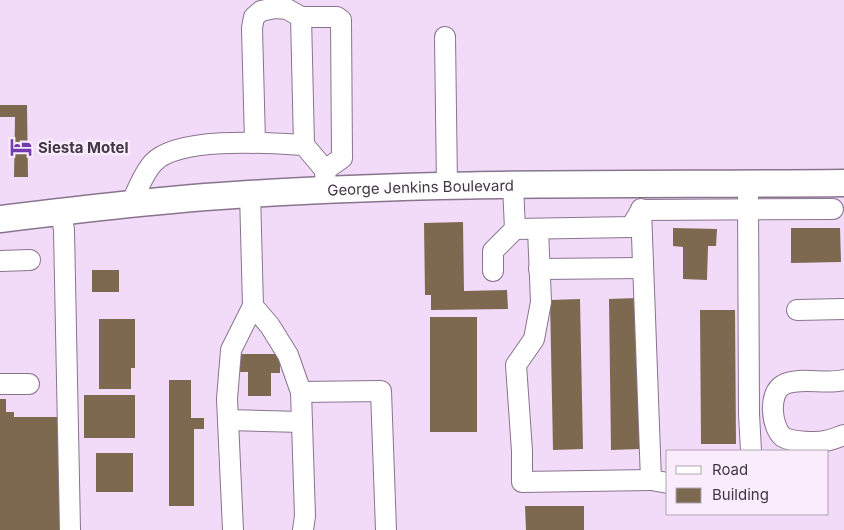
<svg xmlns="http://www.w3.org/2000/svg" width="844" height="530" font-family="Inter,sans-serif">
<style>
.building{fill:#7d694f}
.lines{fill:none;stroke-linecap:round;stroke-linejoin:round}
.minor-casing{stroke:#89748e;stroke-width:22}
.major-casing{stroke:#89748e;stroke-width:29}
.minor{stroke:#fff;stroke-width:20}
.major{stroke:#fff;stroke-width:26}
.labels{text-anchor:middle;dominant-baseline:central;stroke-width:5;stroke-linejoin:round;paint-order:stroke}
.poi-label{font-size:15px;font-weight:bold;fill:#403742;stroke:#faecfd;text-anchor:start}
.street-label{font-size:15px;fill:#403742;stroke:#faecfd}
</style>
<rect width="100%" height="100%" fill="#f2dbf8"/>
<g class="building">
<path d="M0,105H27L28,177H14L15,117H0Z"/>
<path d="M463,222L464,291L507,290L508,309L431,310V295H425L424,223Z"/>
<path d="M673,228L717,229L716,246H708L707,280L683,279V247L673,246Z"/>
<path d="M791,228H840L841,262L791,263Z"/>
<rect x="92" y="270" width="27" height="22"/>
<path d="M637,298L640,449L611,450L609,299Z"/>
<path d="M580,299L583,449L553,450L550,300Z"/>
<path d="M700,310H735L736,444H701Z"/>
<rect x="430" y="317" width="47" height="115"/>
<path d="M99,319H135V368H131V389H99Z"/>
<path d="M238,354H280V373H271V396H248V372H238Z"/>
<path d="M169,380H191V418H204V429H194V506H169Z"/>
<rect x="84" y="395" width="51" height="43"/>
<path d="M0,399H6V412H14V417H60V530H0Z"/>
<rect x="96" y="453" width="37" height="39"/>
<path d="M525,506H584V530H526Z"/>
</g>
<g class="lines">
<g class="minor-casing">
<g id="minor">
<path d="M301,17H337L341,20L342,158L325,170"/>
<path d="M445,37L447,186"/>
<path d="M255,142L252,28L254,17L261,11L275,8L287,9L301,17L304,145"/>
<path d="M513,186L515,229"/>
<path d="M748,196L749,414L751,451"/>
<path d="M131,204C137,191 143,174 153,163C178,136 270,143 304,145L325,170L326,190"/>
<path d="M641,209L651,480L668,483"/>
<path d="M61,211L64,230L70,530"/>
<path d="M538,229L541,302L534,339L516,365L522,451V482L651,480"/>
<path d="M0,261L30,260"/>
<path d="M539,269L643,268"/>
<path d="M493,271V251L515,229L631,227L641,210L833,209"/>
<path d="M253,306L270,326L288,355L301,392L305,516L303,530"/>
<path d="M797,310L844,309"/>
<path d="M844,380C826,385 799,376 783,385C768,393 771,427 783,437C791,442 817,443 825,441C832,440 838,437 844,435"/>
<path d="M0,384H29"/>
<path d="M301,392L381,391L386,530"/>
<path d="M228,420L302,422"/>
<path d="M233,530L227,399L231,350L253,306L250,193"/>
</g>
</g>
<g class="major-casing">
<g id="major">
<path id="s1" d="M0,219C83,209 166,199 249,194C447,181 646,185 844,183"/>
</g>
</g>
<use href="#minor" class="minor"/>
<use href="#major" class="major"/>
</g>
<defs>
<g id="hotel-bare" transform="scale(1.725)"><path d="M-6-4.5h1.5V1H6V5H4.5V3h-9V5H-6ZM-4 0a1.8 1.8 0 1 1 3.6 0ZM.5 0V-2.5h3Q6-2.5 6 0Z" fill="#743ab0" stroke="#faecfd" stroke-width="2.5" paint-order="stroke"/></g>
</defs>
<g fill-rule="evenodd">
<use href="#hotel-bare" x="21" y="147"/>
</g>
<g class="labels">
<g class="poi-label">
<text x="38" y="147">Siesta Motel</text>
</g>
<g class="street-label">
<text stroke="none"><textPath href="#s1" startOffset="422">George Jenkins Boulevard</textPath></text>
</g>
</g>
<rect x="666" y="450" width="162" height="65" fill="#faecfd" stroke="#b0a4b2"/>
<rect x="676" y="466" width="25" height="8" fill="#ffffff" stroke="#b0a4b2"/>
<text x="712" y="475" font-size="15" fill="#403742">Road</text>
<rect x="676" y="488" width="25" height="15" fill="#7d694f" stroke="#b0a4b2"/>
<text x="712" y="500" font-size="15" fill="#403742">Building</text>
</svg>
